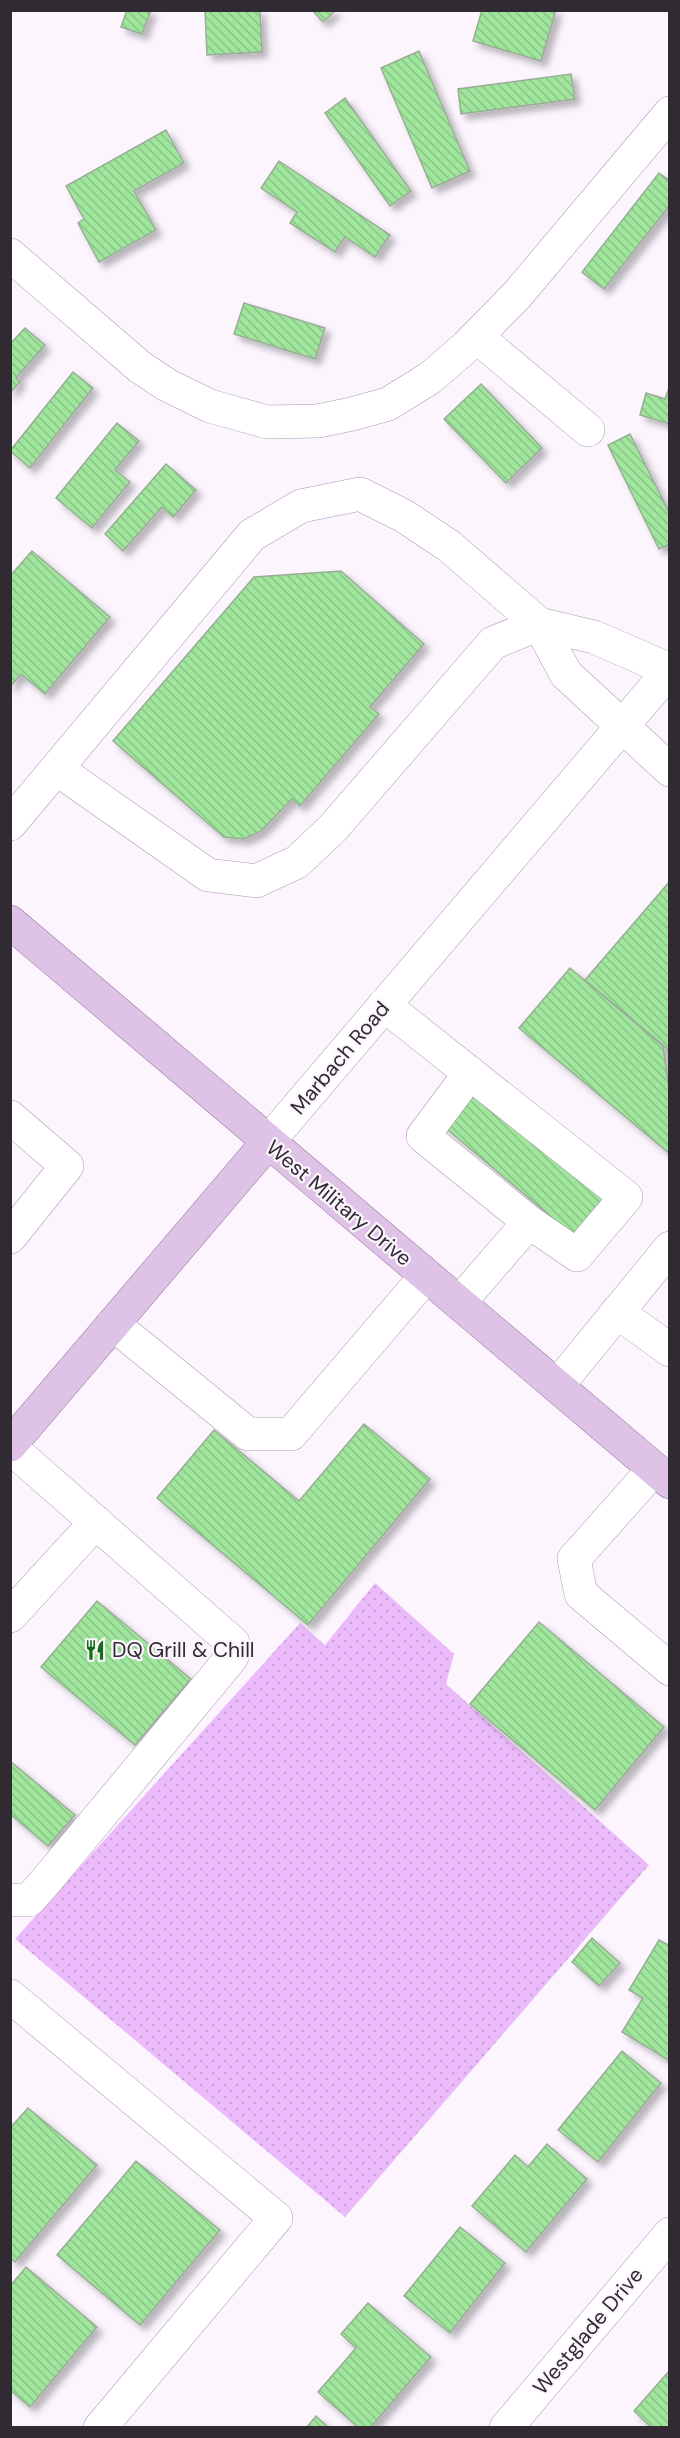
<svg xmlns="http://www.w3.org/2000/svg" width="680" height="2438" font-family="'DM Sans',sans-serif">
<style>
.grass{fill:url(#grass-dots)}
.building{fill:url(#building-back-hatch);stroke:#9aac98;stroke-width:1.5;filter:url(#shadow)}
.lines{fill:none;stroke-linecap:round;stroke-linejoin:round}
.minor-casing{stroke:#aa9aaf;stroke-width:34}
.major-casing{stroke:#93739d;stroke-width:34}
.minor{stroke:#fff;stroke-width:33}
.major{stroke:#dec3e6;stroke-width:33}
.labels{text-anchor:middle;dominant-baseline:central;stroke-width:4.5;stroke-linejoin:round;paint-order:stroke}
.street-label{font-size:21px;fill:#302a32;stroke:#fcf5fe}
.poi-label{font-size:21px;fill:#302a32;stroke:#fcf5fe;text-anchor:start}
</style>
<defs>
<pattern id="grass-dots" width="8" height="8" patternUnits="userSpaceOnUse" patternTransform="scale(1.5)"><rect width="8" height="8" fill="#ebbafa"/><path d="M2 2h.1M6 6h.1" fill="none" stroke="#caa0d7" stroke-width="1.8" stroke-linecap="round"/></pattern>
<pattern id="building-back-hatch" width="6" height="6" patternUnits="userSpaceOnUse" patternTransform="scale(1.5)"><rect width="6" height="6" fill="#9fe59b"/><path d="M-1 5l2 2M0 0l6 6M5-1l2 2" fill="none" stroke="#89c586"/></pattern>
<filter id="shadow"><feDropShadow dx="5.5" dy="5.5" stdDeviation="3" flood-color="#0004"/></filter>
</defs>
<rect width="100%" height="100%" fill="#fcf5fe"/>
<path class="grass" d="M375,1583L454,1654L446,1684L649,1865L345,2217L15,1939L300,1623L325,1645Z"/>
<g class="building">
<path d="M127,10H151L142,34L121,27Z"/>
<path d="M205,10H260L262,52L207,55Z"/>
<path d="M312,10H336L323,22Z"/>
<path d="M482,10H556L541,61L473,41Z"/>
<path d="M419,51L470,171L432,188L381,68Z"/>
<path d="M571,74L575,99L461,114L458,89Z"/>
<path d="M345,98L411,191L390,206L325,113Z"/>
<path d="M166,130L184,163L134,191L156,230L99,262L78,223L84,219L66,186Z"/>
<path d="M279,161L390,235L375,257L345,237L335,252L290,223L297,212L261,188Z"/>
<path d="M659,173L670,181V205L604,289L582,272Z"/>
<path d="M244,303L325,328L315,359L234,334Z"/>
<path d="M25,328L45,345L16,378L20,382L10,393V344Z"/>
<path d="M73,372L93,388L30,468L10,451Z"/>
<path d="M481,384L542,448L506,483L444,419Z"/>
<path d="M670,385V424L640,415L646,393L665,399Z"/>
<path d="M117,423L139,441L115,470L130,482L92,528L56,498Z"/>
<path d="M630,434L670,514V544L659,549L608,445Z"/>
<path d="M166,464L196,490L173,517L162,507L123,551L105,534Z"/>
<path d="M32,551L110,617L45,694L21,674L10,687V576Z"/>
<path d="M341,571L424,644L370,707L379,714L300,806L292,799L261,831L244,839L224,837L113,741L254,577Z"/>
<path d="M670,881V1051L585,980Z"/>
<path d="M570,968L663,1046L670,1096V1154L519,1028Z"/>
<path d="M465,1084L603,1199L574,1236L436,1120Z"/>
<path d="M364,1424L430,1479L308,1625L157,1498L214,1430L299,1501Z"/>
<path d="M97,1601L191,1679L135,1745L41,1667Z"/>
<path d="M539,1622L664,1727L595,1810L470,1704Z"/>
<path d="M10,1761L75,1815L48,1846L10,1814Z"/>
<path d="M592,1938L620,1963L599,1986L572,1962Z"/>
<path d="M659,1940L670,1946V2061L622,2032L643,1998L629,1990Z"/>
<path d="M622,2051L661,2083L598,2162L558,2130Z"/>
<path d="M28,2108L97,2165L15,2262L10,2258V2128Z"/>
<path d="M547,2144L587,2179L526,2252L472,2206L515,2155L528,2167Z"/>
<path d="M136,2161L220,2230L140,2325L57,2255Z"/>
<path d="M460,2227L505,2263L450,2333L404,2296Z"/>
<path d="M26,2267L97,2327L30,2407L10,2390V2286Z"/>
<path d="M368,2303L431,2357L370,2428H359L318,2392L356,2348L341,2334Z"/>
<path d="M670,2370V2428H652L634,2411Z"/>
<path d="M316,2416L329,2428H306Z"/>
</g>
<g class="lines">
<g class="minor-casing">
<g id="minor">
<path d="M10,255L140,367L167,385L210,406L267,422L318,421L352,414L388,404L430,378L467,346L517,295L670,113"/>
<path d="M477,337L588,430"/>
<path d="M57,769L208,875L256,881L297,862L333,828L493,643L539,624L566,674L670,770"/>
<path d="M10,824L252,535L301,506L360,494L404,516L449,546L539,624L594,637L670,670"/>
<path d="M384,1005L626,1197L577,1255L529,1222L459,1303"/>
<path d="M470,1073L423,1136L529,1222"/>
<path d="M10,1117L67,1166L10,1237"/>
<path d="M268,1142L670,670"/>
<path d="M617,1312L670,1350"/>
<path d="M113,1324L248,1434H291L426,1276"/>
<path d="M557,1386L670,1248"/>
<path d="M10,1447L233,1643L232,1657L46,1881L29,1900H10"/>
<path d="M654,1469L574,1559L581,1594L670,1669"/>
<path d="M10,1616L96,1522"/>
<path d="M10,1996L276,2218L100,2428"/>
<path d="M506,2428L670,2234"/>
</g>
</g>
<g class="major-casing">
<g id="major">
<path d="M10,922L670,1482"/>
<path d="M10,1445L268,1142"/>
</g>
</g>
<use href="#minor" class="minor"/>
<use href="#major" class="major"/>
</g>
<defs>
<g id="restaurant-bare" transform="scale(1.62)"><path d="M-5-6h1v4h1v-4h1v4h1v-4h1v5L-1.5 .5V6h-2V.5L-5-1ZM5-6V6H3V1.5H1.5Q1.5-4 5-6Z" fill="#156d16" stroke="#fcf5fe" stroke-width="2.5" paint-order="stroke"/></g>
</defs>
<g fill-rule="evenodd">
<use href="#restaurant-bare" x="95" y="1650"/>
</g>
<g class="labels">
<g class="street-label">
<text transform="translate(340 1058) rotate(-50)">Marbach Road</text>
<text transform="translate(339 1203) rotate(40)">West Military Drive</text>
<text transform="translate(588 2331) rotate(-50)">Westglade Drive</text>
</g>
<g class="poi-label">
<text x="112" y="1650">DQ Grill &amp; Chill</text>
</g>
</g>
<rect width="680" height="2438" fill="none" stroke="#302a32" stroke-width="24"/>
</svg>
